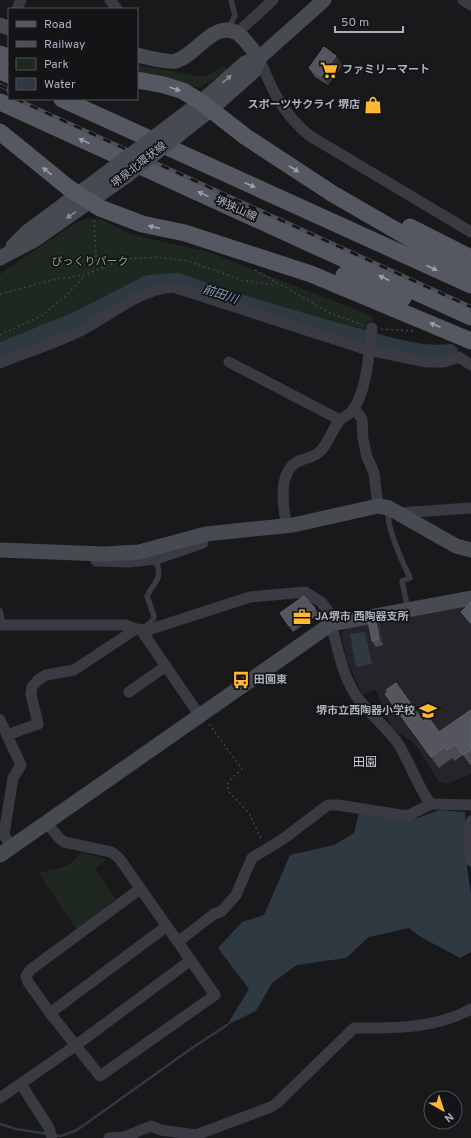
<svg xmlns="http://www.w3.org/2000/svg" width="471" height="1138" font-family="Overpass,'Noto Sans JP',sans-serif">
<style>
.built{fill:#252529}
.green{fill:#1f2820}
.water{fill:#2e3942}
.lines{fill:none;stroke-linecap:round;stroke-linejoin:round}
.stream{stroke:#2e3942;stroke-width:2.5}
.river{stroke:#2e3942;stroke-width:16}
.path{stroke:#404249;stroke-width:1.5;stroke-dasharray:2 3;stroke-linecap:butt}
.lane{stroke:#3a3b42;stroke-width:5.5}
.street{stroke:#3a3b42;stroke-width:11}
.secondary{stroke:#484a52;stroke-width:15}
.primary{stroke:#565861;stroke-width:17}
.rail-casing{stroke:#4d4f57;stroke-width:4}
.rail{stroke:#141417;stroke-width:2.5;stroke-dasharray:8;stroke-linecap:butt}
.secondary-bridge{stroke:#484a52;stroke-width:15}
.wall{fill:#4a4c51}
.shaded-wall{fill:#323337}
.building{fill:#55565d;stroke:#62646c}
.oneway{fill:#888c98}
.oneway2{fill:#9a9eab}
.labels{text-anchor:middle;dominant-baseline:central;stroke-width:3.5;stroke-linejoin:round;paint-order:stroke}
.poi-label{font-size:11px;font-weight:bold;fill:#abb0bd;stroke:#141417;text-anchor:start}
.street-label{font-size:11px;fill:#abb0bd;stroke:#141417}
.park-label{font-size:11px;fill:#80a983;stroke:#141417}
.water-label{font-size:12px;font-style:italic;fill:#7f9fba;stroke:#141417}
.neighbourhood-label{font-size:12px;fill:#ccd0d8;stroke:#141417}
</style>
<rect width="100%" height="100%" fill="#19191c"/>
<path class="built" d="M471,605V774L447,784L439,782L415,744L392,728L376,690L362,694L347,660L341,635L344,628Z"/>
<g class="green">
<path d="M137,65L205,77L224,65L228,70L200,88L137,76Z"/>
<path d="M87,218L101,219L128,233L150,239L209,252L374,317L367,336L174,275L142,280L78,314L0,348V274L71,226Z"/>
<path d="M81,852L107,859L95,869L116,899L76,929L39,873C56,869 71,868 81,852Z"/>
</g>
<g class="water">
<path d="M365,632L372,664L356,667L350,634Z"/>
<path d="M440,810L465,812L467,868L471,895V952L460,958L419,936L409,928L369,937L346,958L297,965L272,983L256,1011L227,1025L249,989L218,948L242,922L264,915L290,855L334,845L354,833L359,813L411,820Z"/>
</g>
<g class="lines">
<g class="stream">
<path d="M0,1124L16,1129L48,1134"/>
<path d="M55,1135L61,1136L77,1130L192,1048L227,1025"/>
</g>
<path class="river" d="M0,351L76,320L148,283L178,281C235,302 294,319 352,335C381,343 421,356 450,352"/>
<g class="path">
<path d="M94,220L97,270"/>
<path d="M255,270L330,313L363,325"/>
<path d="M0,294L57,279L85,275L124,259L158,257L187,261L242,280L273,285L276,283"/>
<path d="M381,329L413,331"/>
<path d="M0,335L41,316L66,296L84,276"/>
<path d="M209,724L242,769L231,779L227,785L229,792L249,813L262,841"/>
</g>
<g class="lane">
<path d="M228,30L235,15L231,0"/>
<path d="M389,509C384,523 403,563 410,578L402,581L408,610"/>
<path d="M0,611L3,624"/>
<path d="M144,628L153,620L154,616L147,596C157,577 162,582 156,559"/>
</g>
<g class="street">
<path d="M110,0L117,9"/>
<path d="M463,0L471,5"/>
<path d="M17,9L21,0"/>
<path d="M237,33L273,0"/>
<path d="M259,58C272,90 282,113 310,136L471,232"/>
<path d="M229,362L340,420"/>
<path d="M0,363C27,352 56,343 82,330C111,315 140,289 173,287L368,350L427,362H444L459,357L471,365"/>
<path d="M354,408L362,419L363,439L367,457L374,473L378,506"/>
<path d="M398,513L471,508"/>
<path d="M287,526C283,508 277,471 299,461C305,458 312,458 318,453C329,445 331,430 340,420C344,416 351,414 354,408C367,390 369,351 372,328"/>
<path d="M96,561L129,562L156,559L203,543L200,535"/>
<path d="M331,624C338,649 343,680 360,701C371,715 386,727 397,742C410,761 416,785 431,804"/>
<path d="M0,625H126L136,629L148,630L250,597L305,592L321,602L337,622"/>
<path d="M141,630L200,716"/>
<path d="M129,692L166,666"/>
<path d="M0,720L21,765L13,778L4,834L11,848"/>
<path d="M7,735L38,724L31,694L32,687L38,680L46,675L74,670L136,629"/>
<path d="M471,821L468,844L471,861"/>
<path d="M47,823L59,838L64,842L111,852L119,858L215,995L100,1076L50,1013L28,982L26,976L30,970L140,889"/>
<path d="M179,941L214,914L222,911L236,895L252,858L283,839L328,805H338L407,816L431,804L471,805"/>
<path d="M50,1013L167,926"/>
<path d="M21,1084L49,1128L52,1138"/>
<path d="M0,1098L75,1046L191,960"/>
<path d="M109,1138L124,1137L151,1126L161,1130L196,1135"/>
<path d="M194,1138L196,1135L271,1107L277,1103L354,1028C392,1028 436,1029 471,1009"/>
</g>
<g class="secondary">
<path d="M0,25L9,28"/>
<path d="M137,55C146,57 168,63 176,61C197,55 213,20 237,33C245,38 253,51 259,58"/>
<path d="M164,130L201,102L245,63L259,58L324,0"/>
<path d="M177,136L210,110L254,71L259,58"/>
<path d="M13,246L27,232L112,169"/>
<path d="M0,258L34,240L126,176"/>
<path d="M0,550L104,554L139,552L206,534L293,525L378,506L389,508L456,546L471,550"/>
<path d="M0,855L331,624L471,598"/>
</g>
<g class="primary">
<path d="M0,54L9,57"/>
<path d="M0,71L9,75"/>
<path d="M137,80L164,85L183,91L201,102L246,137L333,194L468,272"/>
<path d="M62,99L471,285"/>
<path d="M0,102L471,317"/>
<path d="M0,132L70,189L100,208L142,224L185,233L311,274L471,341"/>
<path d="M410,227L471,258"/>
<path d="M344,275L403,298"/>
</g>
<g class="rail-casing">
<g id="rail">
<path d="M0,85L9,90"/>
<path d="M16,99L471,307"/>
</g>
</g>
<use href="#rail" class="rail"/>
<g class="secondary-bridge">
<path d="M112,169L164,130"/>
<path d="M126,176L177,136"/>
</g>
</g>
<g class="wall">
<path d="M343,65L328,85L315,77L309,68Z"/>
<path d="M471,602V625L461,612Z"/>
<path d="M315,608L319,614L293,632L280,613Z"/>
<path d="M379,625L383,645L376,647L372,641Z"/>
<path d="M385,694L439,732L471,710V765H470L463,755L454,761L452,758L439,768Z"/>
</g>
<g class="shaded-wall">
<path d="M336,56L343,65L328,85L321,76Z"/>
<path d="M375,618L379,625L383,645L379,639Z"/>
</g>
<g class="building">
<path d="M324,47L336,56L321,76L309,68Z"/>
<path d="M304,596L315,608L289,626L280,613Z"/>
<path d="M471,602V623L461,612Z"/>
<path d="M375,618L379,639L372,641L368,620Z"/>
<path d="M396,683L423,721L428,717L439,732L471,710V749L463,755L455,744L447,750L445,747L431,757L385,694L388,692L386,690Z"/>
</g>
<defs><path id="oneway-solid" d="M-6-.8H1V-3.2L6.5 0L1 3.2V.8H-6Z"/></defs>
<g class="oneway">
<use href="#oneway-solid" transform="translate(227 79) rotate(-41)"/>
<use href="#oneway-solid" transform="translate(71 215) rotate(146)"/>
</g>
<g class="oneway2">
<use href="#oneway-solid" transform="translate(175 89) rotate(19)"/>
<use href="#oneway-solid" transform="translate(84 141) rotate(-155)"/>
<use href="#oneway-solid" transform="translate(294 169) rotate(33)"/>
<use href="#oneway-solid" transform="translate(47 171) rotate(-141)"/>
<use href="#oneway-solid" transform="translate(250 185) rotate(25)"/>
<use href="#oneway-solid" transform="translate(203 194) rotate(-156)"/>
<use href="#oneway-solid" transform="translate(154 227) rotate(-167)"/>
<use href="#oneway-solid" transform="translate(432 268) rotate(24)"/>
<use href="#oneway-solid" transform="translate(384 278) rotate(-156)"/>
<use href="#oneway-solid" transform="translate(435 325) rotate(-157)"/>
</g>
<defs>
<g id="supermarket-bare" transform="scale(1.38)"><path d="M-6-5.5h2.5l.6 2H6L4.5 2H-2.5L-4.4-4H-6ZM-1.5 3.2a1.3 1.3 0 1 0 .1 0ZM3 3.2a1.3 1.3 0 1 0 .1 0Z" fill="#ffb82f" stroke="#141417" stroke-width="2.5" paint-order="stroke"/></g>
<g id="shop-bare" transform="scale(1.38)"><path d="M-5-2.5h2.3a2.7 3.5 0 0 1 5.4 0H5L5.5 6h-11ZM-1.5-2.5h3a1.5 2.3 0 0 0-3 0Z" fill="#ffb82f" stroke="#141417" stroke-width="2.5" paint-order="stroke"/></g>
<g id="office-bare" transform="scale(1.38)"><path d="M-6-3h4V-5.5h4V-3h4V5H-6ZM-1-4.5V-3h2v-1.5ZM-6 0V1H6V0Z" fill="#ffb82f" stroke="#141417" stroke-width="2.5" paint-order="stroke"/></g>
<g id="bus-bare" transform="scale(1.38)"><path d="M-5-6H5V4H4V6H2V4H-2V6H-4V4H-5ZM-3.5-4V0h7V-4ZM-3.5 1.2v1.5H-2V1.2ZM2 1.2v1.5H3.5V1.2Z" fill="#ffb82f" stroke="#141417" stroke-width="2.5" paint-order="stroke"/></g>
<g id="school-bare" transform="scale(1.38)"><path d="M0-5L7-2L0 1L-7-2ZM-4 1L0 2.5L4 1V4Q0 6-4 4Z" fill="#ffb82f" stroke="#141417" stroke-width="2.5" paint-order="stroke"/></g>
</defs>
<g fill-rule="evenodd">
<use href="#supermarket-bare" x="329" y="70"/>
<use href="#shop-bare" x="373" y="105"/>
<use href="#office-bare" x="302" y="617"/>
<use href="#bus-bare" x="241" y="680"/>
<use href="#school-bare" x="428" y="711"/>
</g>
<g class="labels">
<g class="poi-label">
<text x="342" y="70">ファミリーマート</text>
<text x="360" y="105" text-anchor="end">スポーツサクライ 堺店</text>
<text x="315" y="617">JA堺市 西陶器支所</text>
<text x="254" y="680">田園東</text>
<text x="415" y="711" text-anchor="end">堺市立西陶器小学校</text>
</g>
<g class="street-label">
<text transform="translate(139 165) rotate(-38)">堺泉北環状線</text>
<text transform="translate(236 209) rotate(24)">堺狭山線</text>
</g>
<g class="park-label">
<text x="90" y="262">びっくりパーク</text>
</g>
<g class="water-label">
<text transform="translate(220 295) rotate(18)">前田川</text>
</g>
<g class="neighbourhood-label">
<text x="365" y="763">田園</text>
</g>
</g>
<rect x="8" y="8" width="130" height="92" fill="#141417" stroke="#505259"/>
<rect x="16" y="21" width="20" height="6" fill="#565861" stroke="#505259"/>
<text x="44" y="28" font-size="12" fill="#abb0bd">Road</text>
<rect x="16" y="41" width="20" height="6" fill="#4d4f57" stroke="#505259"/>
<text x="44" y="48" font-size="12" fill="#abb0bd">Railway</text>
<rect x="16" y="58" width="20" height="12" fill="#1f2820" stroke="#505259"/>
<text x="44" y="68" font-size="12" fill="#abb0bd">Park</text>
<rect x="16" y="78" width="20" height="12" fill="#2e3942" stroke="#505259"/>
<text x="44" y="88" font-size="12" fill="#abb0bd">Water</text>
<g transform="translate(443 1110) rotate(141)"><circle r="19" fill="#141417" stroke="#505259"/>
<path d="M0-3L7 15L0 10L-7 15Z" fill="#ffb82f"/>
<text y="-6" font-size="11" font-weight="bold" text-anchor="middle" fill="#abb0bd">N</text>
</g>
<path d="M335 26v6h68v-6" fill="none" stroke="#abb0bd" stroke-width="2"/>
<text x="341" y="26" font-size="12" fill="#abb0bd" stroke="#141417" stroke-width="3" paint-order="stroke">50 m</text>
</svg>
